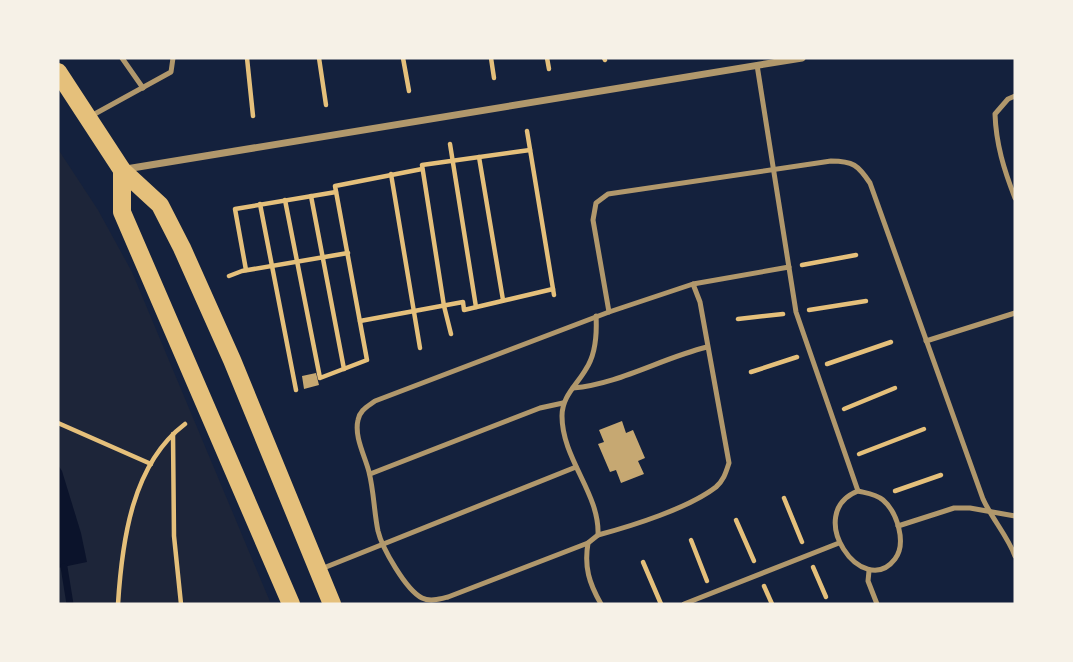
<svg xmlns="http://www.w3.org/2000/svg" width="1073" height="662" font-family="'Noto Serif',serif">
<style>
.green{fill:#1d2539}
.water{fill:#0b132b}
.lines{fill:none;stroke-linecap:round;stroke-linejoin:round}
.stream{stroke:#0b132b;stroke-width:7}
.building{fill:#c6a872}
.path{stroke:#e5c07b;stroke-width:4.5}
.service{stroke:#b1986c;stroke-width:5}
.minor{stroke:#b1986c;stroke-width:7}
.primary{stroke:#e5c07b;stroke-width:18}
</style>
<rect width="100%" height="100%" fill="#14213d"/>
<path class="green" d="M58,149L98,210L132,272L271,604H58Z"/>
<path class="water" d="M58,465L62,471L81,533L87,562L58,568Z"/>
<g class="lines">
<path class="stream" d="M64,567L70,604"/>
</g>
<g class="building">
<path d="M316,373L319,385L304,389L302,376Z"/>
<path d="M622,421L626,433L633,430L645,458L638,461L644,474L621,483L616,470L610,472L598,444L604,442L599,430Z"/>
</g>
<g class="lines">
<g class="path">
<path d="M247,58L253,116"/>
<path d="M319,58L326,105"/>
<path d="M403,58L409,91"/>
<path d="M491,58L494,78"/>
<path d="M547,58L549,69"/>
<path d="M604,58L605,60"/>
<path d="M527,131L554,295"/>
<path d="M450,144L476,307"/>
<path d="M479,157L503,300"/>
<path d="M391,174L420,348"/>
<path d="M311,196L344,369"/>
<path d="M285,200L320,378L367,360L335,186L422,169"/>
<path d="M260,204L296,390"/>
<path d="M802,265L856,255"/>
<path d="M246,270L235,209L336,192"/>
<path d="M229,276L242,271L348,253"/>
<path d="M809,310L866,301"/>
<path d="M738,319L783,314"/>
<path d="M360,321L463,302L464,310L553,289"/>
<path d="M451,334L444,306L422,165L530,150"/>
<path d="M827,364L891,342"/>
<path d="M751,372L797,357"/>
<path d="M844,409L895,388"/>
<path d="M58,423L151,464"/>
<path d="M173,434L174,536L181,604"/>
<path d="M859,454L924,429"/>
<path d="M895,491L941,475"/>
<path d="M784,498L802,542"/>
<path d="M736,520L754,561"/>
<path d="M691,540L707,581"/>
<path d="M643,562L661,604"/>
<path d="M813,567L826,597"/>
<path d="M764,586L772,604"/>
<path d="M118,604C122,541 132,464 185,424"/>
</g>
<g class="service">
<path d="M122,58L143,88"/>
<path d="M757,65L796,312L858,491"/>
<path d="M1015,96L1008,99L995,114C996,144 1004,170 1015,198"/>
<path d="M91,116L171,72L173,58"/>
<path d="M609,312L593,220L596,203L608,194L831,161C853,161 858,165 870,183L983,499C992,519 1007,535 1015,556"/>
<path d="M596,316C597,334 596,354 586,369C577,385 562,396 562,416C562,459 600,494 598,535L588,543C584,567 589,583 601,604"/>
<path d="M926,341L1015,313"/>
<path d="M573,388C619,384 662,358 707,347"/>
<path d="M370,474L540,408L563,403"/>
<path d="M858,491C866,493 876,494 883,500C897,512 907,543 895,559C863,601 802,513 858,491Z"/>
<path d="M898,526L954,508H970L1015,516"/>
<path d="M598,535C632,526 689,508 716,487C724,480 726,472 729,463L700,302L693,284"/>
<path d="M588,543L448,597C440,599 430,602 422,598C406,590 382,548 378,531C374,512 374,492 369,472C365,456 354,437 358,420C360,410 367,407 375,401L609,312L693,284L789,267"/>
<path d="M321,569L576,467"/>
<path d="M869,571L868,581L877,604"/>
<path d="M684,604L839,543"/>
</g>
<path class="minor" d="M126,169L802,58"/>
<g class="primary">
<path d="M58,72L122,170L160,205L182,248L232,360L332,604"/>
<path d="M122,170V212L291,604"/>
</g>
</g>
<rect width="1073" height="662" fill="none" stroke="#f6f1e7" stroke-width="119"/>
</svg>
